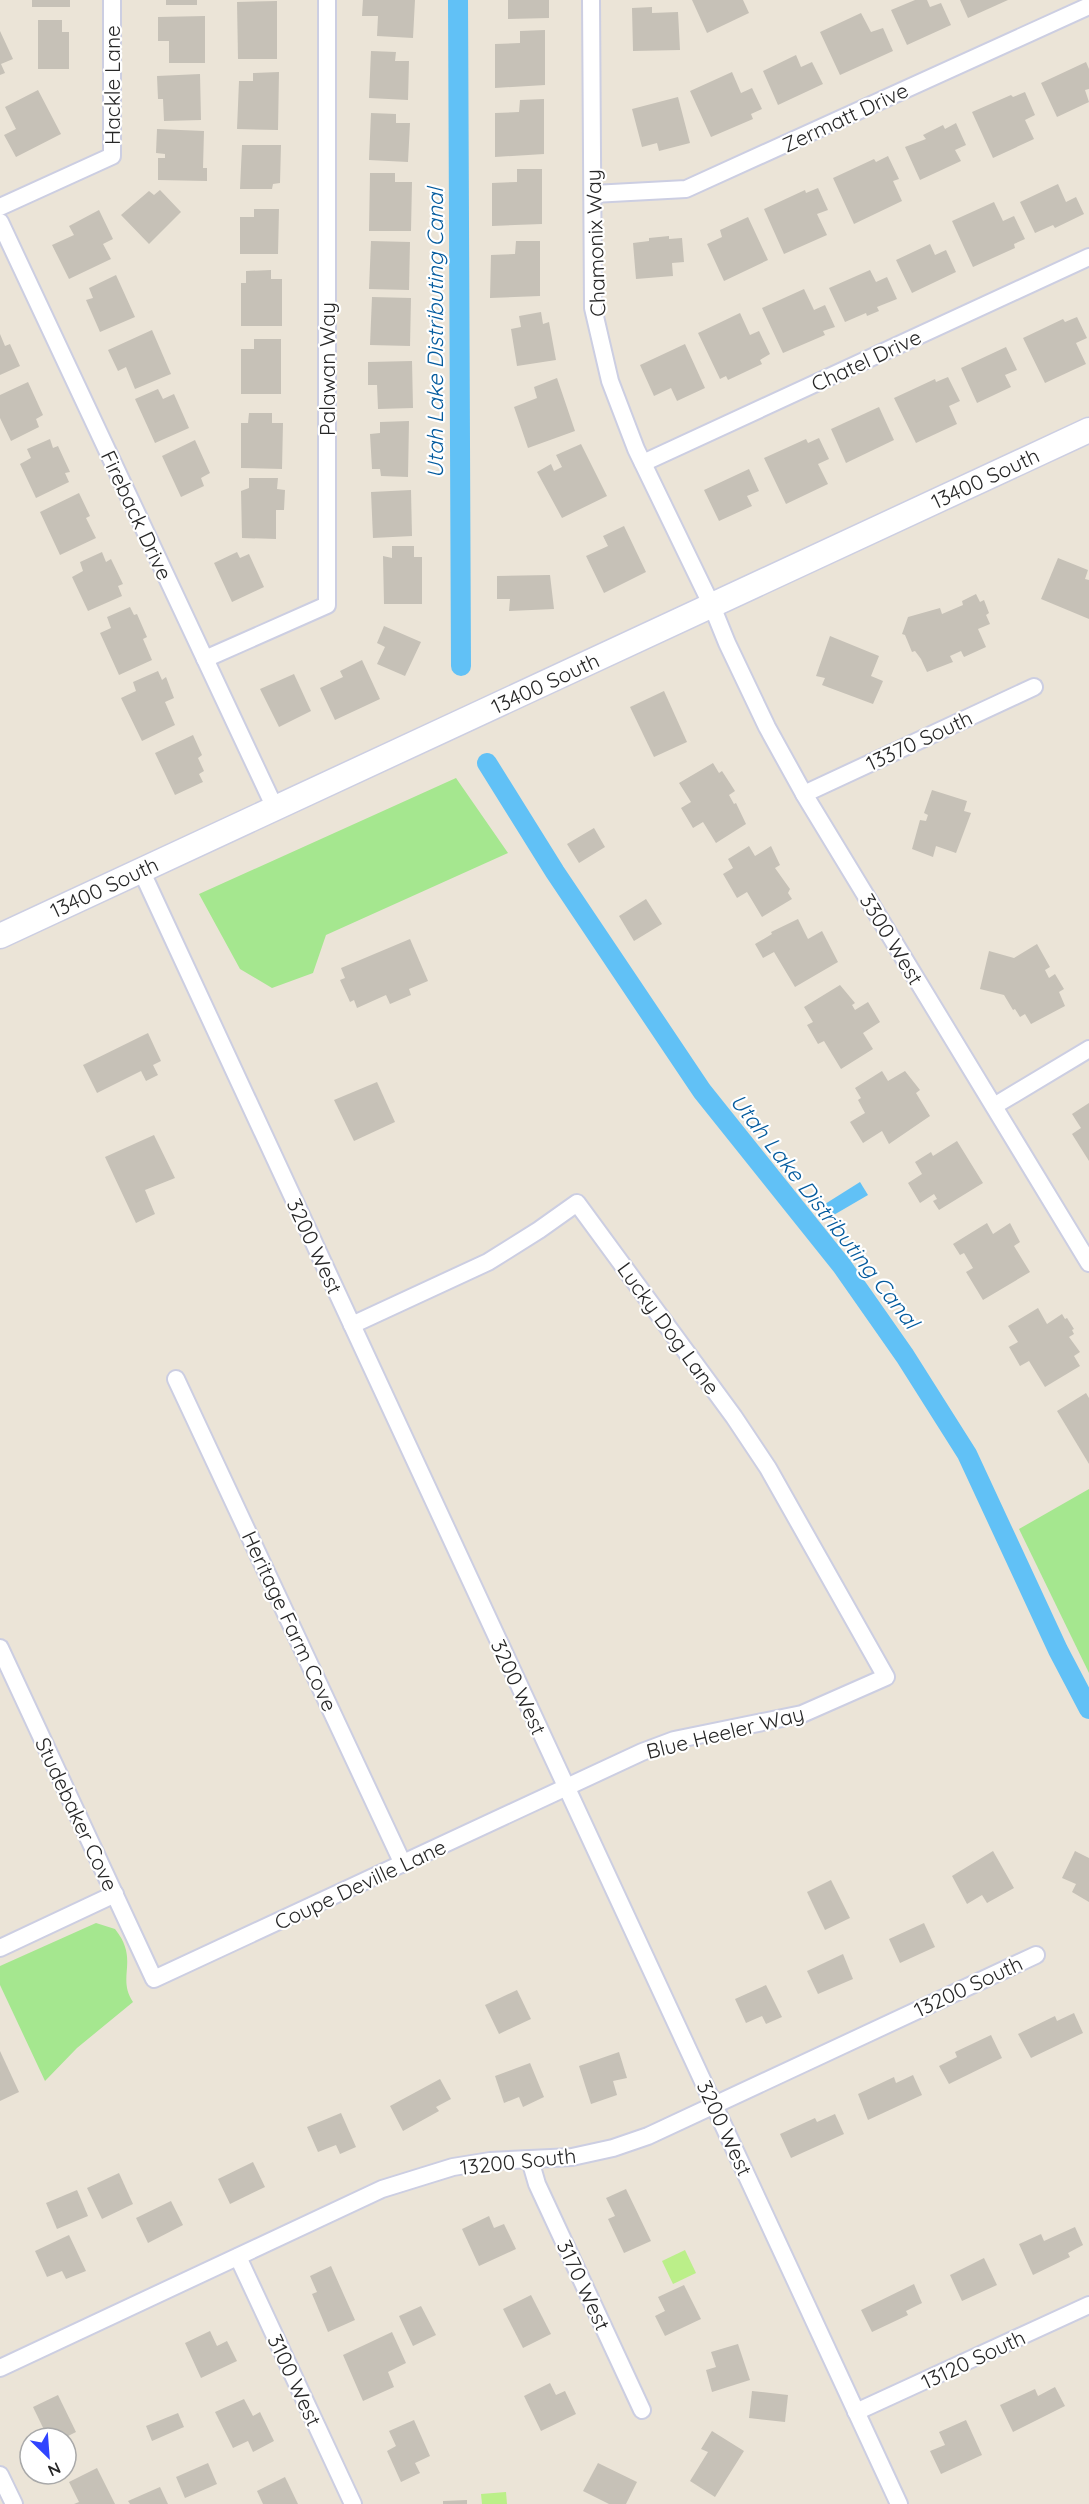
<svg xmlns="http://www.w3.org/2000/svg" width="1089" height="2504" font-family="Quicksand,sans-serif">
<style>
.green{fill:#a5e78f}
.pitch{fill:#bbef89}
.water{fill:#61c1f6}
.lines{fill:none;stroke-linecap:round;stroke-linejoin:round}
.canal{stroke:#61c1f6;stroke-width:20}
.building{fill:#c6c1b7}
.minor-casing{stroke:#cccee2;stroke-width:20}
.secondary-casing{stroke:#cccee2;stroke-width:27}
.minor{stroke:#fff;stroke-width:16}
.secondary{stroke:#fff;stroke-width:24}
.labels{text-anchor:middle;dominant-baseline:central;stroke-width:4.5;stroke-linejoin:round;paint-order:stroke}
.street-label{font-size:21px;fill:#272727;stroke:#fff}
.water-label{font-size:22px;font-style:italic;fill:#045b9e;stroke:#fff}
</style>
<rect width="100%" height="100%" fill="#ebe4d7"/>
<g class="green">
<path d="M456,778L508,853L326,935L313,973L272,988L240,969L199,894Z"/>
<path d="M1089,1489V1673L1019,1529Z"/>
<path d="M96,1923L115,1929C140,1960 116,1977 133,2002L77,2048L45,2081L0,1985V1966Z"/>
</g>
<g class="pitch">
<path d="M685,2250L696,2273L673,2284L662,2261Z"/>
<path d="M506,2492L507,2504H482L481,2494Z"/>
</g>
<path class="water" d="M860,1182L868,1195L832,1216L825,1204Z"/>
<g class="lines">
<g class="canal">
<path d="M458,0L461,666"/>
<path d="M487,763L555,872L702,1091L842,1266L905,1356L967,1454L1058,1650L1089,1709"/>
</g>
</g>
<g class="building">
<rect x="32" y="0" width="38" height="7"/>
<rect x="166" y="0" width="31" height="5"/>
<path d="M363,0H415L413,38L377,36L378,16H362Z"/>
<path d="M508,0H549V18L508,19Z"/>
<path d="M692,0H743L749,13L707,33Z"/>
<path d="M915,0H927L930,7L941,3L951,25L907,45L891,10Z"/>
<path d="M960,0H1008L968,18Z"/>
<path d="M277,1V59H238L237,2Z"/>
<path d="M652,7V13L678,12L680,50L633,51L632,8Z"/>
<path d="M861,13L871,32L883,28L893,51L840,75L820,32Z"/>
<path d="M205,16V63H169V41H158V17Z"/>
<path d="M38,20H62V32H69V69H38Z"/>
<path d="M545,30V85L495,88V44L520,43V31Z"/>
<path d="M0,31L13,59L1,64L5,73L0,75Z"/>
<path d="M371,51L396,52L395,61H409L408,100L369,98Z"/>
<path d="M796,55L801,67L812,62L823,84L778,105L763,71Z"/>
<path d="M1086,62L1089,69V89L1085,90L1089,102L1057,117L1041,83Z"/>
<path d="M279,72L278,130L237,129L239,81H253V73Z"/>
<path d="M732,72L741,93L752,88L762,109L751,114L753,119L711,137L690,91Z"/>
<path d="M200,74L201,120L164,121L163,99H158L157,76Z"/>
<path d="M38,90L61,134L16,157L4,135L16,129L5,107Z"/>
<path d="M1025,92L1035,115L1025,120L1034,139L993,158L972,112L1011,95L1013,97Z"/>
<path d="M678,97L690,143L659,151L657,143L642,147L632,109Z"/>
<path d="M544,99V154L495,157V113L519,112L520,100Z"/>
<path d="M371,113L396,114V123H410L408,162L369,160Z"/>
<path d="M956,123L966,145L955,150L961,161L920,180L905,147L926,139L923,135L943,125L945,129Z"/>
<path d="M157,129L204,131L203,168H207V181L158,180V158H165V154L156,153Z"/>
<path d="M242,145H281L280,183L273,184L272,189H240Z"/>
<path d="M888,156L899,179L893,181L902,201L854,224L833,178L874,159L876,162Z"/>
<path d="M517,169H542V224L492,226V183L517,182Z"/>
<path d="M370,173H395V182H412L411,231H369Z"/>
<path d="M1058,184L1066,202L1076,197L1084,214L1055,228L1053,225L1035,233L1020,202Z"/>
<path d="M818,188L828,210L817,214L827,235L784,254L764,209L805,190L806,193Z"/>
<path d="M160,190L181,212L149,244L121,215L149,191L154,195Z"/>
<path d="M994,202L1003,221L1014,216L1025,239L1014,244L1015,248L973,267L952,221Z"/>
<path d="M254,209H279L278,254H240V217H254Z"/>
<path d="M99,210L113,239L103,244L111,259L69,279L52,245L74,235L69,226Z"/>
<path d="M748,217L768,260L724,281L707,244L722,237L720,230Z"/>
<path d="M669,236V239L682,238L684,262L672,263L673,276L636,279L633,243L649,241V238Z"/>
<path d="M371,241L410,242L409,290L369,289Z"/>
<path d="M516,241H540V296L490,298L491,255L515,254Z"/>
<path d="M930,244L935,255L946,250L956,272L912,293L896,260Z"/>
<path d="M271,270V279H282V326H241V283H246V271Z"/>
<path d="M870,270L876,282L887,277L897,299L877,307L879,311L867,316L866,313L845,322L829,288Z"/>
<path d="M116,275L135,317L100,332L86,300L93,298L89,288Z"/>
<path d="M804,289L814,310L825,305L835,327L823,331L825,335L783,353L762,308Z"/>
<path d="M372,297L411,298L410,346L370,345Z"/>
<path d="M541,312L543,324L549,322L556,360L517,366L511,329L521,327L519,316Z"/>
<path d="M740,313L750,335L759,331L770,354L760,360L762,364L728,380L726,376L720,379L698,333Z"/>
<path d="M1077,317L1087,338L1076,343L1086,364L1045,383L1023,338L1063,319L1065,322Z"/>
<path d="M152,330L171,374L135,389L126,367L118,371L108,350Z"/>
<path d="M0,334L5,346L10,344L20,366L0,375Z"/>
<path d="M254,339H281V394H241V349H254Z"/>
<path d="M685,344L705,388L677,401L671,388L654,396L640,365Z"/>
<path d="M1006,347L1017,370L1005,375L1011,387L977,403L961,368Z"/>
<path d="M412,361L413,408L378,409L377,385H368V362Z"/>
<path d="M948,377L960,401L949,406L957,424L916,443L894,398L935,379L936,382Z"/>
<path d="M557,378L575,431L528,448L514,407L537,398L534,387Z"/>
<path d="M28,382L43,415L36,419L39,427L11,441L0,418V395Z"/>
<path d="M158,389L163,399L174,394L189,428L155,443L135,399Z"/>
<path d="M879,407L894,440L846,463L831,429Z"/>
<path d="M249,413H272V423H283L282,469L241,468V423H248Z"/>
<path d="M409,421L408,477L381,476L380,469H372L370,434L380,433V422Z"/>
<path d="M819,438L829,459L818,464L828,484L786,504L764,458L806,439L808,443Z"/>
<path d="M50,439L53,448L58,446L70,472L65,473L69,482L36,498L20,464L31,458L27,449Z"/>
<path d="M195,440L210,473L201,478L204,486L181,497L162,456Z"/>
<path d="M581,444L607,496L562,518L537,472L551,464L554,471L562,467L556,455Z"/>
<path d="M749,469L759,491L747,496L752,506L719,521L704,490Z"/>
<path d="M249,478H278L277,489L285,490L284,510H276V539L242,538L241,491L249,488Z"/>
<path d="M411,490L412,536L373,538L371,492Z"/>
<path d="M79,493L90,516L86,518L96,538L60,555L40,512Z"/>
<path d="M624,526L646,572L604,593L586,556L608,546L603,536Z"/>
<path d="M392,546H414V557H422V604H384L383,556L392,558Z"/>
<path d="M102,552L106,562L111,559L123,584L118,586L122,596L88,611L72,577L83,571L80,562Z"/>
<path d="M237,552L240,558L249,554L264,587L232,602L214,563Z"/>
<path d="M1058,558L1088,570L1085,579L1089,580V619L1041,599Z"/>
<path d="M550,575L554,609L509,611L510,599H497V576Z"/>
<path d="M976,594L980,602L984,600L989,613L986,615L990,624L978,629L986,647L964,657L961,651L950,656L953,662L927,672L921,659L915,651L912,652L905,635L902,634L908,617L940,608L942,614L963,605L962,601Z"/>
<path d="M130,607L134,615L137,614L147,637L143,639L152,660L119,675L100,633L111,628L107,617Z"/>
<path d="M384,626L421,642L405,676L377,664L385,647L377,643Z"/>
<path d="M830,636L879,656L871,676L883,681L873,704L822,685L825,678L816,676Z"/>
<path d="M362,660L380,699L335,720L320,688L343,677L340,671Z"/>
<path d="M158,671L162,680L166,677L174,698L165,702L175,725L142,741L121,698L136,691L133,682Z"/>
<path d="M294,674L311,711L279,727L260,689Z"/>
<path d="M664,691L687,742L654,757L630,707Z"/>
<path d="M193,735L202,755L198,758L204,771L199,774L203,782L175,795L155,753Z"/>
<path d="M713,763L719,773L722,771L735,791L729,795L734,804L736,803L746,824L716,843L703,822L693,828L681,808L691,802L679,783Z"/>
<path d="M932,790L967,801L964,811L971,813L956,853L936,846L933,857L912,849L920,820L926,821L928,815L924,813Z"/>
<path d="M594,828L605,847L579,863L567,844Z"/>
<path d="M749,846L755,856L771,846L780,865L775,868L790,889L788,893L792,899L762,917L747,892L737,898L723,874L733,868L728,859Z"/>
<path d="M646,899L662,924L634,941L619,916Z"/>
<path d="M798,919L808,939L822,931L838,962L795,987L774,952L763,958L755,944L772,934L771,932Z"/>
<path d="M410,939L428,981L409,989L411,995L390,1004L386,995L357,1008L354,1000L350,1002L340,980L345,978L341,968Z"/>
<path d="M1037,944L1050,967L1045,970L1049,978L1055,974L1064,989L1059,992L1065,1006L1031,1024L1025,1014L1020,1017L1015,1009L1013,1010L1004,995L980,989L989,951L1014,958Z"/>
<path d="M840,985L855,1003L852,1005L855,1010L868,1002L880,1022L863,1033L873,1049L841,1069L824,1041L818,1044L807,1025L813,1022L804,1007Z"/>
<path d="M148,1033L161,1061L153,1065L158,1075L146,1081L141,1071L97,1093L83,1065Z"/>
<path d="M882,1071L888,1081L905,1071L920,1090L916,1093L930,1116L889,1144L882,1131L863,1143L850,1122L865,1113L858,1100L861,1098L855,1088Z"/>
<path d="M377,1082L395,1122L354,1141L334,1100Z"/>
<path d="M1089,1103V1161L1072,1134L1081,1128L1072,1114Z"/>
<path d="M154,1135L175,1178L145,1190L155,1214L136,1223L105,1157Z"/>
<path d="M957,1141L983,1183L939,1210L933,1201L937,1199L934,1194L920,1203L908,1183L922,1174L915,1162L931,1152L933,1156Z"/>
<path d="M987,1223L993,1234L1010,1223L1020,1242L1014,1246L1030,1272L983,1300L966,1272L973,1268L964,1253L960,1255L953,1244Z"/>
<path d="M1038,1308L1047,1324L1062,1314L1065,1319L1067,1318L1074,1329L1072,1330L1074,1334L1069,1337L1080,1352L1074,1356L1080,1366L1045,1387L1029,1361L1020,1366L1009,1347L1018,1342L1008,1326Z"/>
<path d="M1086,1393L1089,1398V1464L1057,1411Z"/>
<path d="M993,1851L1014,1888L987,1903L982,1895L967,1904L952,1876Z"/>
<path d="M1075,1851L1089,1858V1902L1072,1892L1076,1884L1062,1878Z"/>
<path d="M831,1880L850,1918L825,1930L807,1892Z"/>
<path d="M924,1923L935,1947L900,1963L889,1939Z"/>
<path d="M843,1954L853,1979L818,1994L807,1971Z"/>
<path d="M766,1985L782,2017L766,2024L762,2016L746,2023L735,1999Z"/>
<path d="M517,1990L531,2019L499,2034L485,2005Z"/>
<path d="M1074,2013L1083,2033L1031,2058L1018,2034L1055,2016L1057,2021Z"/>
<path d="M991,2035L1002,2058L949,2084L939,2066L957,2057L955,2052Z"/>
<path d="M0,2051L19,2092L0,2101Z"/>
<path d="M619,2052L627,2078L613,2081L617,2095L591,2104L579,2066Z"/>
<path d="M530,2063L544,2097L523,2107L519,2097L504,2103L495,2076Z"/>
<path d="M913,2075L922,2095L868,2120L858,2094L894,2077L896,2083Z"/>
<path d="M440,2079L451,2099L436,2107L439,2111L403,2131L390,2106Z"/>
<path d="M341,2113L356,2147L340,2154L336,2145L318,2152L307,2127Z"/>
<path d="M835,2114L844,2134L791,2158L780,2134L815,2118L817,2122Z"/>
<path d="M253,2162L265,2187L230,2204L218,2179Z"/>
<path d="M119,2173L133,2204L102,2219L87,2188Z"/>
<path d="M626,2189L651,2241L624,2253L608,2219L615,2216L606,2198Z"/>
<path d="M77,2190L88,2216L57,2229L46,2203Z"/>
<path d="M171,2201L183,2225L148,2243L136,2218Z"/>
<path d="M489,2216L494,2228L504,2224L516,2249L479,2266L462,2229Z"/>
<path d="M1075,2227L1083,2245L1068,2253L1070,2257L1033,2275L1019,2244L1041,2234L1044,2241Z"/>
<path d="M69,2235L86,2271L66,2279L62,2271L47,2277L35,2251Z"/>
<path d="M984,2258L997,2285L962,2301L950,2275Z"/>
<path d="M331,2266L355,2320L328,2332L312,2294L317,2292L310,2276Z"/>
<path d="M914,2284L922,2303L906,2311L908,2315L872,2332L861,2310Z"/>
<path d="M684,2285L701,2319L665,2336L655,2316L665,2311L658,2297Z"/>
<path d="M531,2295L551,2334L523,2348L503,2309Z"/>
<path d="M421,2306L436,2335L413,2346L399,2316Z"/>
<path d="M210,2331L217,2346L227,2341L237,2361L201,2378L185,2343Z"/>
<path d="M392,2332L406,2363L388,2372L394,2387L363,2401L343,2355Z"/>
<path d="M738,2344L750,2380L712,2392L706,2370L716,2367L711,2352Z"/>
<path d="M550,2383L556,2395L565,2391L576,2414L541,2431L524,2396Z"/>
<path d="M1055,2387L1065,2406L1013,2432L1000,2405L1035,2389L1038,2396Z"/>
<path d="M752,2391L788,2395L785,2422L749,2418Z"/>
<path d="M58,2395L76,2432L64,2438H48L33,2407Z"/>
<path d="M244,2399L253,2416L260,2412L274,2441L253,2452L248,2441L233,2448L215,2412Z"/>
<path d="M178,2413L184,2427L152,2441L146,2426Z"/>
<path d="M414,2420L430,2456L415,2463L420,2473L401,2482L387,2451L396,2446L389,2431Z"/>
<path d="M966,2420L982,2455L941,2474L930,2451L945,2445L939,2432Z"/>
<path d="M712,2431L744,2451L715,2497L690,2481L708,2452L701,2449Z"/>
<path d="M208,2463L217,2484L185,2498L176,2477Z"/>
<path d="M598,2463L637,2482L626,2504H609L583,2491Z"/>
<path d="M97,2468L115,2504H74L79,2502L69,2482Z"/>
<path d="M285,2477L298,2504H263L257,2491Z"/>
<path d="M160,2487L168,2504H130L128,2501Z"/>
<path d="M467,2500V2504H443V2501Z"/>
</g>
<g class="lines">
<g class="minor-casing">
<g id="minor">
<path d="M591,0L593,308L610,381L636,449L712,606L727,643L767,727L804,794L1089,1263"/>
<path d="M593,194L686,189L1089,6"/>
<path d="M0,207L112,156V0"/>
<path d="M0,222L275,808"/>
<path d="M643,463L1089,257"/>
<path d="M205,659L327,605V0"/>
<path d="M804,794L1034,687"/>
<path d="M141,870L899,2504"/>
<path d="M994,1106L1089,1049"/>
<path d="M176,1379L403,1864"/>
<path d="M0,1648L154,1979L642,1752L674,1740L802,1714L886,1677L768,1468L734,1417L577,1203L539,1230L488,1262L352,1325"/>
<path d="M0,1948L115,1894"/>
<path d="M530,2160L537,2184L642,2410"/>
<path d="M238,2257L353,2504"/>
<path d="M0,2368L382,2189L453,2167L490,2161L572,2157L613,2148L648,2136L1036,1955"/>
<path d="M856,2412L1089,2305"/>
<path d="M0,2475L14,2504"/>
</g>
</g>
<g class="secondary-casing">
<path id="secondary" d="M0,936L1089,430"/>
</g>
<use href="#minor" class="minor"/>
<use href="#secondary" class="secondary"/>
</g>
<g class="labels">
<g class="street-label">
<text transform="translate(112 85) rotate(-90)">Hackle Lane</text>
<text transform="translate(845 117) rotate(-25)">Zermatt Drive</text>
<text transform="translate(595 243) rotate(-92)">Chamonix Way</text>
<text transform="translate(866 360) rotate(-25)">Chatel Drive</text>
<text transform="translate(327 369) rotate(-90)">Palawan Way</text>
<text transform="translate(985 478) rotate(-25)">13400 South</text>
<text transform="translate(137 515) rotate(65)">Fireback Drive</text>
<text transform="translate(545 683) rotate(-25)">13400 South</text>
<text transform="translate(919 740) rotate(-25)">13370 South</text>
<text transform="translate(104 887) rotate(-25)">13400 South</text>
<text transform="translate(892 939) rotate(59)">3300 West</text>
<text transform="translate(315 1246) rotate(65)">3200 West</text>
<text transform="translate(669 1328) rotate(54)">Lucky Dog Lane</text>
<text transform="translate(290 1621) rotate(65)">Heritage Farm Cove</text>
<text transform="translate(519 1687) rotate(65)">3200 West</text>
<text transform="translate(725 1732) rotate(-14)">Blue Heeler Way</text>
<text transform="translate(77 1814) rotate(65)">Studebaker Cove</text>
<text transform="translate(360 1884) rotate(-25)">Coupe Deville Lane</text>
<text transform="translate(968 1986) rotate(-25)">13200 South</text>
<text transform="translate(725 2128) rotate(65)">3200 West</text>
<text transform="translate(518 2161) rotate(-6)">13200 South</text>
<text transform="translate(584 2285) rotate(65)">3170 West</text>
<text transform="translate(973 2359) rotate(-25)">13120 South</text>
<text transform="translate(295 2380) rotate(65)">3100 West</text>
</g>
<g class="water-label">
<text transform="translate(435 333) rotate(-90)">Utah Lake Distributing Canal</text>
<text transform="translate(825 1211) rotate(52)">Utah Lake Distributing Canal</text>
</g>
</g>
<g transform="translate(48 2456) rotate(155)"><circle r="28" fill="#ffffff" stroke="#a9a9a9" stroke-width="1.5"/>
<path d="M0-4.5L10 22L0 15L-10 22Z" fill="#3044ff"/>
<text y="-9" font-size="16" font-weight="bold" text-anchor="middle" fill="#272727">N</text>
</g>
</svg>
